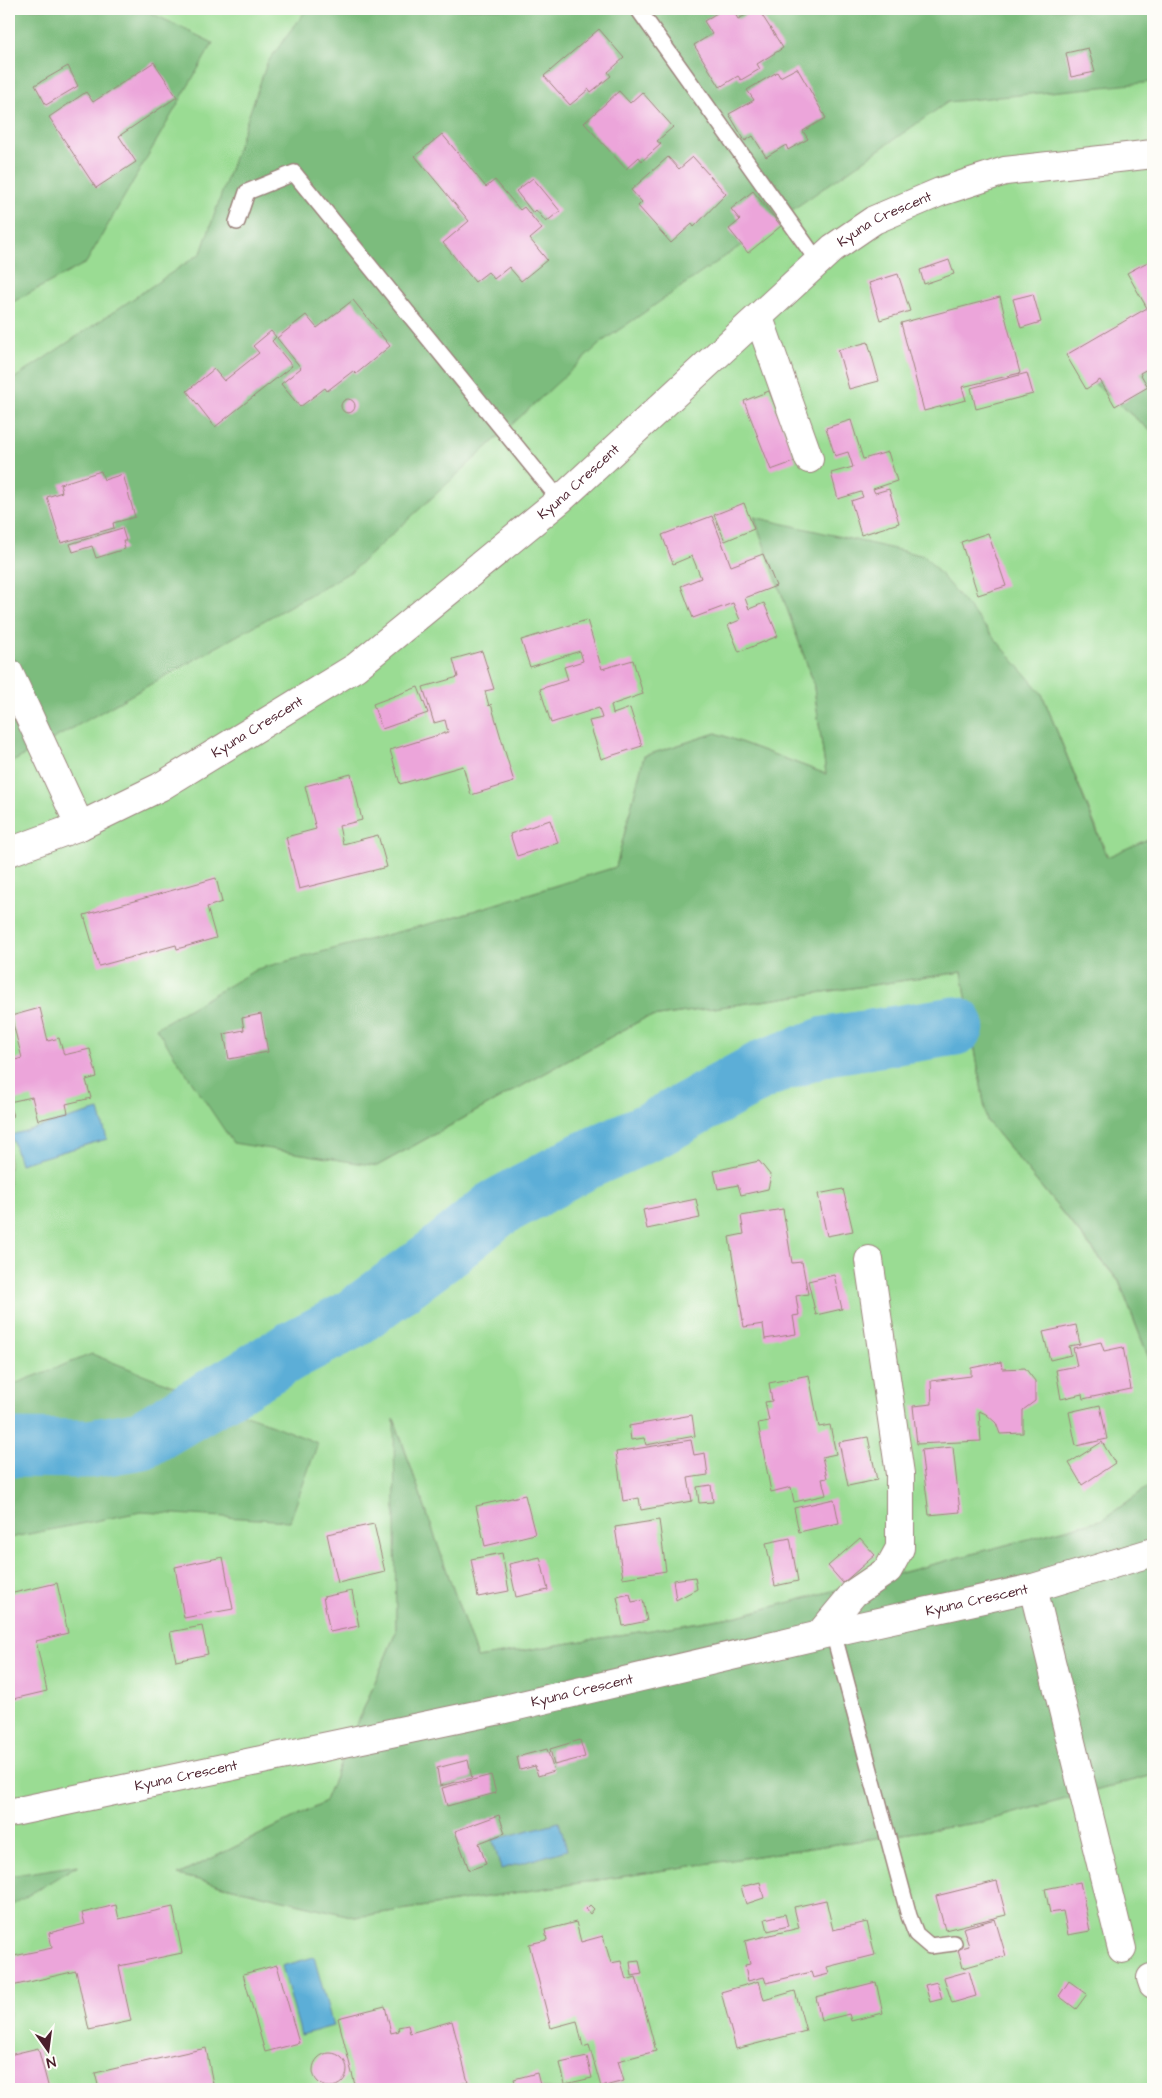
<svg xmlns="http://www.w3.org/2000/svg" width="1162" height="2098" font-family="'Architects Daughter',sans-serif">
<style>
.green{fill:#9adc93;stroke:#727e5f}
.forest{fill:#7bbc7d;stroke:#626e54}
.water{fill:#5caed7;stroke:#536681}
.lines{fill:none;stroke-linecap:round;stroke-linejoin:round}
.river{stroke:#5caed7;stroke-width:59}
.building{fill:#eca5da}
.service-casing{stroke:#9d847d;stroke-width:18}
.minor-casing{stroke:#9d847d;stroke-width:30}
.service{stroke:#fff;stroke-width:15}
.minor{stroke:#fff;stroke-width:28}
.labels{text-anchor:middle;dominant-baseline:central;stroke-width:4;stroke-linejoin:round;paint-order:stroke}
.street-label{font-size:14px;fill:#4a1f2b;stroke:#fdfcf7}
</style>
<rect width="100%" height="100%" fill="#fdfcf7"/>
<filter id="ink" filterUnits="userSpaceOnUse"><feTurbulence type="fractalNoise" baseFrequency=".02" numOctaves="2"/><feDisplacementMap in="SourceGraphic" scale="10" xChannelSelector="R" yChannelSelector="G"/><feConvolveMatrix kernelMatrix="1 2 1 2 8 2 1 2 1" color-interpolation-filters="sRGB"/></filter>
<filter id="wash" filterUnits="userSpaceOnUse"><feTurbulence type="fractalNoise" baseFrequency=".0096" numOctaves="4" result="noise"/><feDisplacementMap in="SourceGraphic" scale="20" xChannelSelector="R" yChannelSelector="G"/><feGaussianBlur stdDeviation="1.12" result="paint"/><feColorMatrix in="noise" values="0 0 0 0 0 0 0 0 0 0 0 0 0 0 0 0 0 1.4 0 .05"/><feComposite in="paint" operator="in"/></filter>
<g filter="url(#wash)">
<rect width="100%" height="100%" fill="#f0e9cf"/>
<path class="green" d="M96,9H1153V326L1076,368L1153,433V837L1108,857L1042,694L754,517L813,681L826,774L716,733L644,756L616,867L447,919L377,1166L645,1018L962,972L987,1121L1119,1282L1153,1369V1483L1104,1519L738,1616L477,1658L395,1421L396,1632L324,1803L178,1875L355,1917L982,1822L1153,1775V2089H9V92Z"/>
<g class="forest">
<path d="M9,9H143L213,43L86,263L9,304Z"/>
<path d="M307,9H1153V82L948,102L603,341L352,571L9,764V382L201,253L267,63Z"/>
<path d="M1153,326V433L1076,368Z"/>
<path d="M754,517L925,556L1042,694L1107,857L1153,837V1369L1119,1281L987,1121L962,972L645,1018L377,1166L233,1143L156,1028L257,969L447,919L616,867L644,756L716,733L826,774L813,681Z"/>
<path d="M92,1354L318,1443L290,1521L141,1512L9,1538V1386Z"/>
<path d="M394,1419L477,1658L738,1616L1104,1519L1153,1483V1775L982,1822L355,1917L178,1875L324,1803L396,1632Z"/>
<path d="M78,1865L9,1907V1876Z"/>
</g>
<g class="water">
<path d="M99,1110L107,1139L20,1164L11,1135Z"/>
<path d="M559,1822L567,1850L501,1869L493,1840Z"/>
<path d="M314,1957L333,2026L301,2035L282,1966Z"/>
</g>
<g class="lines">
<path class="river" d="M9,1448L89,1449L142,1440L291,1351L351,1320L441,1254L496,1209L584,1161L653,1130L766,1068L826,1046L955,1026"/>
</g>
<g id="blocks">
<g class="building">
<path d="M670,9H682L673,14Z"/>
<path d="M723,9H732L738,19L758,9L783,48L757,64L760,69L741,80L738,76L720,87L694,45L712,34L704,21Z"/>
<path d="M599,29L624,58L608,72L611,76L591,92L589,89L570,105L544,76Z"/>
<path d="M1088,48L1095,72L1071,77L1066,53Z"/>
<path d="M154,62L177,97L119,136L136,162L96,188L49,117L86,92L93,102Z"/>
<path d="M68,66L78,86L46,105L35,85Z"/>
<path d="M797,68L826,118L803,131L808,139L788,150L786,145L766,157L753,136L745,141L729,114L754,100L747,90L777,72L780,77Z"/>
<path d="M619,91L630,103L642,92L673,127L657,141L661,144L642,161L639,157L626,169L584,123Z"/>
<path d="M442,134L486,187L495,180L520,210L524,207L542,229L530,239L547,260L521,281L509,267L494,279L488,272L475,282L443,243L469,221L415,156Z"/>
<path d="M668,157L679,169L693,157L726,194L694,227L692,224L671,243L638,206L642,202L631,190Z"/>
<path d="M533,178L560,211L546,222L536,210L533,213L516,191Z"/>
<path d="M753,191L781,226L748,253L729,229L740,220L731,209Z"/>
<path d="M1153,259V366L1140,373L1148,387L1115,406L1100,380L1086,389L1066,355L1147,308L1127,273Z"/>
<path d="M949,260L954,274L924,284L920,270Z"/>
<path d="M898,274L910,311L880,320L869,283Z"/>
<path d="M1033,294L1041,322L1021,328L1013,299Z"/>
<path d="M1000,297L1020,373L962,387L966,400L924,411L901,323Z"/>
<path d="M353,300L390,346L356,374L353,371L327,391L325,388L300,407L281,384L301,368L277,338L306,315L317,328Z"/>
<path d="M271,331L276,337L272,341L292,366L215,427L187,391L214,369L224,381L259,353L253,346Z"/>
<path d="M868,342L879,381L849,389L838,350Z"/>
<path d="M1027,373L1033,394L976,409L971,388Z"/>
<path d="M769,391L796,461L771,470L744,401Z"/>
<circle cx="348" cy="406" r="7"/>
<path d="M851,420L863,459L888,452L897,481L873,489L875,493L889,489L899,523L861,535L851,501L863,497L861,492L838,499L831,473L853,467L848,452L835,456L826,428Z"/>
<path d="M101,471L104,480L123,474L135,517L113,523L114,528L61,543L47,497L62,492L60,484Z"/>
<path d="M744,503L754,529L725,541L714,515Z"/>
<path d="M712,516L731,566L763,554L776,586L745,598L749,609L764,603L778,636L739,652L728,625L740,620L733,603L693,618L681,586L701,578L692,556L673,564L662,535Z"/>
<path d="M122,528L126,541H123L125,549L96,558L92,546L73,552L70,544Z"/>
<path d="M988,533L1006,586L978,595L961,542Z"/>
<path d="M587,620L602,669L633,660L643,694L611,705L613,714L630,708L642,746L601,759L589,721L602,718L599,708L551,723L540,689L568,680L564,667L583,661L580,651L530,667L521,640Z"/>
<path d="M482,651L494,689L485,691L489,706L491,704L514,782L471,795L463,766L400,784L390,750L448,732L445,720L434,723L423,687L458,677L453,659Z"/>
<path d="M418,687L428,713L382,729L373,704Z"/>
<path d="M351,774L362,820L339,826L343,844L378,835L387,867L299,889L286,837L316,829L305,786Z"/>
<path d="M550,820L558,843L517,856L510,834Z"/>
<path d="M216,878L222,902L207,907L216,938L177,949L176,945L99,966L84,915Z"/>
<path d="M40,1008L48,1041L59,1038L64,1055L90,1049L97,1077L86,1080L91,1098L66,1104L68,1113L38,1120L32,1097L9,1102V1062L22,1058L11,1016Z"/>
<path d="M261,1014L268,1052L229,1059L224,1034L244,1030L242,1018Z"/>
<path d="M9,1104L13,1116L9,1117Z"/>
<path d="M759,1161L771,1176L768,1189L741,1195L738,1185L718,1189L714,1171Z"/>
<path d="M843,1189L853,1231L827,1236L818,1194Z"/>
<path d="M696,1199L700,1218L647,1229L643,1210Z"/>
<path d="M783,1209L792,1263L802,1262L808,1294L796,1296L799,1315L793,1316L796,1334L765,1339L763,1324L744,1327L729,1237L744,1234L741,1216Z"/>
<path d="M834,1275L842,1309L816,1315L808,1281Z"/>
<path d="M1076,1325L1080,1344L1069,1346L1071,1355L1050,1360L1043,1332Z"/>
<path d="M1101,1342L1104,1351L1123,1347L1131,1389L1083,1399L1082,1394L1061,1399L1056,1370L1077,1366L1073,1348Z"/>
<path d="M1001,1362L1002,1369L1025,1368L1035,1381V1401L1023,1410V1433L1000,1434L996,1423L986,1414L979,1411L981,1441L917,1444L913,1406L932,1404L931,1381L971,1376V1368Z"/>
<path d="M809,1375L819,1427L830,1425L836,1454L822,1457L827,1478L822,1479L826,1495L794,1502L791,1487L771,1492L758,1423L769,1421L765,1402L772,1401L769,1383Z"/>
<path d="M1100,1405L1107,1439L1076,1446L1069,1412Z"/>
<path d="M692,1415L695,1436L646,1445L644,1438L631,1440L629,1426Z"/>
<path d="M868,1437L877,1480L848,1486L839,1442Z"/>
<path d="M691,1440L694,1455L705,1453L708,1475L688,1478L692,1501L641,1510L639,1498L623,1501L616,1452Z"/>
<path d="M1102,1442L1115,1463L1082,1485L1069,1463Z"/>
<path d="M953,1447L960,1512L929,1515L921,1450Z"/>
<path d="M711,1485L713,1502L699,1503L697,1487Z"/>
<path d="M525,1495L535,1534L485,1546L476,1506Z"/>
<path d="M834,1499L839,1523L799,1532L794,1508Z"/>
<path d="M659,1520L666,1571L623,1578L615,1527Z"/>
<path d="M374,1524L385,1572L338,1583L327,1534Z"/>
<path d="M790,1538L798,1581L775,1586L766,1543Z"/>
<path d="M860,1538L875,1555L843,1583L828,1566Z"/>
<path d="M502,1553L509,1591L478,1597L471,1559Z"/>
<path d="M223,1557L233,1609L184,1618L175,1567Z"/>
<path d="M540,1557L548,1590L516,1597L509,1564Z"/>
<path d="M695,1577L697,1589L676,1600L673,1580Z"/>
<path d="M57,1583L68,1633L36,1641L47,1691L9,1700V1594Z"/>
<path d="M352,1591L359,1626L330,1632L323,1597Z"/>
<path d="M630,1594L632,1602L643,1600L647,1621L623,1626L617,1597Z"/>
<path d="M202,1626L208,1654L176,1661L170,1632Z"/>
<path d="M580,1740L585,1757L554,1765L550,1749Z"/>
<path d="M547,1749L554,1771L538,1776L535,1766L520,1770L517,1757Z"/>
<path d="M468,1760L472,1778L440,1786L437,1768Z"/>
<path d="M491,1775L496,1793L447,1806L442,1788Z"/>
<path d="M499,1815L505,1833L479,1843L486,1864L469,1870L455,1831Z"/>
<path d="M997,1881L1006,1915L945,1930L936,1896Z"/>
<path d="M760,1882L764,1898L746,1904L741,1887Z"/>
<path d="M1080,1882L1090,1931L1068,1935L1063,1911L1050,1913L1045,1889Z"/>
<path d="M826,1900L833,1930L867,1922L875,1955L827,1967L829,1974L813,1978L811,1972L766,1983L764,1977L748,1981L745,1965L750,1964L745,1941L799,1928L794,1907Z"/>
<path d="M116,1905L119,1919L173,1907L182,1953L119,1966L131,2021L89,2030L76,1971L12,1986L9,1957L52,1948L49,1933L85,1924L82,1913Z"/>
<path d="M590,1905L594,1909L590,1914L586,1909Z"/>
<path d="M785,1914L788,1926L768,1931L765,1919Z"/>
<path d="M995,1919L1006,1956L963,1968L958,1949L969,1946L963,1928Z"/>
<path d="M576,1922L581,1942L603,1936L611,1963L621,1961L626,1980L636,1977L656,2051L618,2061L624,2081L601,2087L589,2045L583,2047L577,2021L551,2028L529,1944L547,1940L545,1930Z"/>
<path d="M639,1961L642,1974L632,1976L630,1962Z"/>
<path d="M277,1965L299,2043L265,2052L243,1974Z"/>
<path d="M969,1971L976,1996L952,2003L944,1978Z"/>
<path d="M759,1981L764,2000L795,1991L806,2031L736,2049L721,1992Z"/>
<path d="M1069,1981L1087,1994L1076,2009L1059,1996Z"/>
<path d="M876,1982L883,2013L851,2021L849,2014L821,2021L816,1997Z"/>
<path d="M937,1982L942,1999L930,2002L925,1985Z"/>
<path d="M385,2006L391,2033L399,2031L398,2027L408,2025L410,2033L452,2021L468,2082L438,2089H356L338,2018Z"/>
<path d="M38,2048L49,2089H9V2055Z"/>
<path d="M206,2048L213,2084L222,2089H99L95,2073Z"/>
<circle cx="330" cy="2070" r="17"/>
<path d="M587,2057L592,2078L565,2084L560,2063Z"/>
<path d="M537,2073L541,2089H505L516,2086L514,2079Z"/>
<path d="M490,2083L491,2089H466Z"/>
</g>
</g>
</g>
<g filter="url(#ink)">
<use href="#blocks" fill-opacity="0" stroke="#9d847d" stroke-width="1"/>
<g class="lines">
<g class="service-casing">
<g id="service">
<path d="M638,9L819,263"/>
<path d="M237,222L247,192L294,173L560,500"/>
<path d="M833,1632L909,1916L916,1934L930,1946L954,1943"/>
</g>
</g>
<g class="minor-casing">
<g id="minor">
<path d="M759,318L809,459"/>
<path d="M9,673L80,826"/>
<path id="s1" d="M9,852L80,826L160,787L356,667L560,500L833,248L874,220L940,192L1005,171L1153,154"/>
<path d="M1033,1588L1122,1949"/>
<path d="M819,1635L854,1593L888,1570L900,1548V1474L869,1260"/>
<path id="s2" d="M9,1813L500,1710L833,1632L1033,1588L1153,1552"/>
<path d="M1151,1978L1153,1984"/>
</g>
</g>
<use href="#service" class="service"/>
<use href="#minor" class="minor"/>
</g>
</g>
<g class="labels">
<g class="street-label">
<text stroke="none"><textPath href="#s1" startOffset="1089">Kyuna Crescent</textPath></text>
<text stroke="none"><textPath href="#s1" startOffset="684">Kyuna Crescent</textPath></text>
<text stroke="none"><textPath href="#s1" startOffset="279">Kyuna Crescent</textPath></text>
<text stroke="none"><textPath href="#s2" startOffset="991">Kyuna Crescent</textPath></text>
<text stroke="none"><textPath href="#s2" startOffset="586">Kyuna Crescent</textPath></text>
<text stroke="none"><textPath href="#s2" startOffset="181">Kyuna Crescent</textPath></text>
</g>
</g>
<rect width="1162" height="2098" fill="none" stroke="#fdfcf7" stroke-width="30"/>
<g transform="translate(48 2050) rotate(166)" stroke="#fdfcf7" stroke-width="4" paint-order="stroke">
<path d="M0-4L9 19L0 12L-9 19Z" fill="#4a1f2b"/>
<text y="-8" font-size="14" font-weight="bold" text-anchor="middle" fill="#4a1f2b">N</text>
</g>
</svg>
